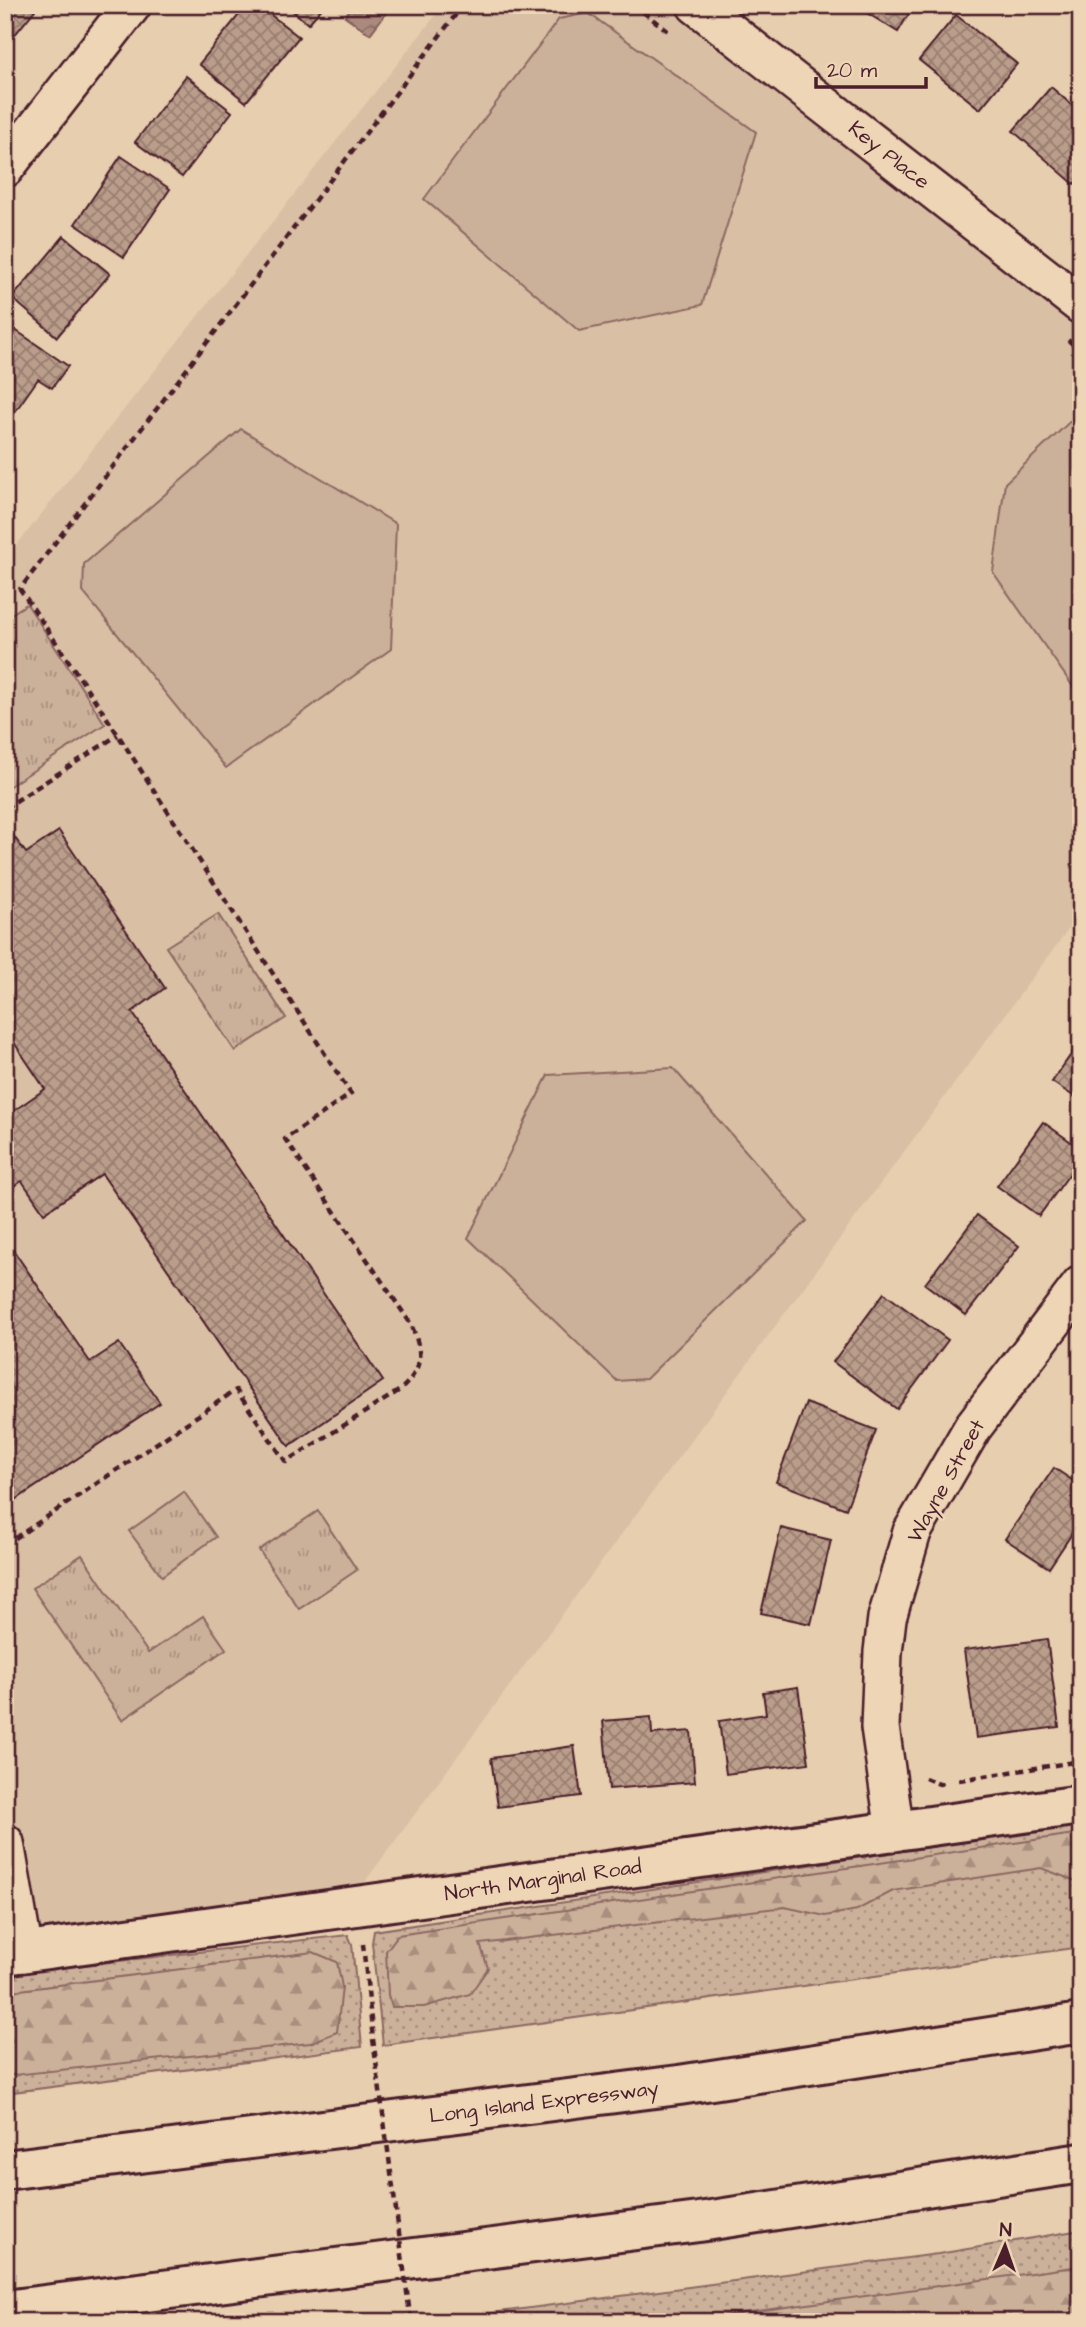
<svg xmlns="http://www.w3.org/2000/svg" width="1086" height="2327" font-family="'Architects Daughter',sans-serif">
<style>
.built{fill:#d9bfa4}
.grass{fill:url(#grass-dots);stroke:#8b6862;stroke-width:2}
.forest{fill:url(#forest-firs);stroke:#8b6862;stroke-width:2}
.park{fill:url(#park-tufts);stroke:#8b6862;stroke-width:2}
.pitch{fill:#ccb19a;stroke:#8b6862;stroke-width:2}
.water{fill:url(#water-waves);stroke:#845f5c;stroke-width:2}
.building{fill:url(#building-cross-hatch);stroke:#4a1f2b;stroke-width:2}
.lines{fill:none;stroke-linecap:round;stroke-linejoin:round}
.minor-casing{stroke:#4a1f2b;stroke-width:42}
.major-casing{stroke:#4a1f2b;stroke-width:44}
.highway-casing{stroke:#4a1f2b;stroke-width:44}
.path{stroke:#4a1f2b;stroke-width:4.5;stroke-dasharray:7 5;stroke-linecap:butt}
.minor{stroke:#edd5b5;stroke-width:37}
.major{stroke:#edd5b5;stroke-width:38}
.highway{stroke:#edd5b5;stroke-width:38}
.path-bridge{stroke:#4a1f2b;stroke-width:4.5;stroke-dasharray:7 5;stroke-linecap:butt}
.labels{text-anchor:middle;dominant-baseline:central;stroke-width:5;stroke-linejoin:round;paint-order:stroke}
.street-label{font-size:21px;fill:#4a1f2b;stroke:#edd5b5}
</style>
<defs>
<pattern id="grass-dots" width="8" height="8" patternUnits="userSpaceOnUse" patternTransform="scale(1.75)"><rect width="8" height="8" fill="#ccb19a"/><path d="M2 2h.1M6 6h.1" fill="none" stroke="#a88f7e" stroke-width="1.8" stroke-linecap="round"/></pattern>
<pattern id="forest-firs" width="22" height="20" patternUnits="userSpaceOnUse" patternTransform="scale(1.75)"><rect width="22" height="20" fill="#ccb19a"/><path d="M5 1l3.5 6h-7zM16 11l3.5 6h-7z" fill="#a88f7e"/></pattern>
<pattern id="park-tufts" width="24" height="20" patternUnits="userSpaceOnUse" patternTransform="scale(1.75)"><rect width="24" height="20" fill="#ccb19a"/><path d="M3 7l-1-3M5 7V3M7 7l1-3M15 17l-1-3M17 17v-4M19 17l1-3" fill="none" stroke="#a88f7e"/></pattern>
<pattern id="water-waves" width="16" height="10" patternUnits="userSpaceOnUse" patternTransform="scale(1.75)"><rect width="16" height="10" fill="#ab8a7d"/><path d="M0 5q4-4 8 0t8 0" fill="none" stroke="#8d7067"/></pattern>
<pattern id="building-cross-hatch" width="8" height="8" patternUnits="userSpaceOnUse" patternTransform="scale(1.75)"><rect width="8" height="8" fill="#ba9d8a"/><path d="M0 0l8 8M0 8l8-8" fill="none" stroke="#997f71"/></pattern>
</defs>
<rect width="100%" height="100%" fill="#e6ceaf"/>
<filter id="ink" filterUnits="userSpaceOnUse"><feTurbulence type="fractalNoise" baseFrequency=".0143" numOctaves="2"/><feDisplacementMap in="SourceGraphic" scale="14" xChannelSelector="R" yChannelSelector="G"/><feConvolveMatrix kernelMatrix="1 2 1 2 8 2 1 2 1" color-interpolation-filters="sRGB"/></filter>
<g filter="url(#ink)">
<path class="built" d="M444,5H687L1081,313V912L358,1891L35,1934L5,1820V560Z"/>
<g class="grass">
<path d="M1081,1824V1947L383,2045L372,1943L374,1931Z"/>
<path d="M348,1935L352,1944L362,2047L5,2093V1974Z"/>
<path d="M1081,2230V2322H424L938,2254Z"/>
</g>
<g class="forest">
<path d="M1081,1833V1883L1041,1868L893,1891L857,1910L825,1916L785,1907L480,1944L488,1968L470,1994L424,2007H392L388,1995L386,1951L398,1935Z"/>
<path d="M313,1952L337,1962L342,1987L337,2032L310,2043L5,2076V1992Z"/>
<path d="M1081,2266V2318L1051,2322H678Z"/>
</g>
<g class="park">
<path d="M27,604L105,724L5,789V618Z"/>
<path d="M218,914L286,1018L235,1051L166,947Z"/>
<path d="M184,1492L216,1537L162,1576L129,1531Z"/>
<path d="M318,1511L357,1570L299,1609L259,1550Z"/>
<path d="M82,1555L148,1653L203,1616L226,1649L122,1720L32,1588Z"/>
</g>
<g class="pitch">
<path d="M588,13L756,132L702,305L579,331L424,199L559,19Z"/>
<path d="M1081,411V698L993,572L1005,483Z"/>
<path d="M241,429L396,524L391,649L226,768L83,592L84,564Z"/>
<path d="M673,1068L807,1221L646,1379L617,1381L468,1238L548,1075Z"/>
</g>
<path class="water" d="M353,5H392L370,34L345,16Z"/>
<g class="building">
<path d="M5,5H29L35,10L5,47Z"/>
<path d="M247,5H258L299,37L246,102L199,64Z"/>
<path d="M286,5H325L308,24Z"/>
<path d="M854,5H914L898,32Z"/>
<path d="M956,15L1017,64L980,109L919,60Z"/>
<path d="M186,76L232,112L182,177L135,142Z"/>
<path d="M1051,87L1081,113V177L1074,184L1013,131Z"/>
<path d="M121,156L170,189L124,257L75,224Z"/>
<path d="M64,236L110,274L57,337L12,298Z"/>
<path d="M5,323L68,366L52,388L38,379L7,423Z"/>
<path d="M59,831L165,988L132,1012L383,1381L289,1446L102,1174L44,1213L22,1181L5,1192V1166L9,1163L5,1157V1117L45,1089L5,1029V839L12,834L26,853Z"/>
<path d="M1081,1040V1101L1052,1082Z"/>
<path d="M1043,1122L1081,1149V1158L1039,1216L997,1186Z"/>
<path d="M977,1215L1019,1246L966,1315L925,1284Z"/>
<path d="M5,1238L90,1362L119,1343L160,1403L5,1507Z"/>
<path d="M884,1293L948,1340L897,1409L833,1362Z"/>
<path d="M806,1403L876,1430L846,1509L776,1482Z"/>
<path d="M1081,1434V1448L1074,1443Z"/>
<path d="M1054,1468L1081,1486V1529L1077,1526L1049,1568L1005,1539Z"/>
<path d="M781,1528L831,1540L811,1624L761,1613Z"/>
<path d="M1047,1639L1059,1727L976,1738L964,1650Z"/>
<path d="M798,1687L809,1763L726,1774L719,1721L766,1714L763,1692Z"/>
<path d="M651,1717L652,1734L691,1731L695,1782L609,1789L603,1721Z"/>
<path d="M574,1746L581,1796L498,1807L491,1758Z"/>
</g>
<g class="lines">
<g class="minor-casing">
<g id="minor">
<path d="M696,5L1081,305"/>
<path d="M5,168L132,5"/>
<path d="M895,1832L880,1727L883,1652L887,1618L912,1532L973,1427L1081,1285"/>
<path d="M5,1843L24,1953"/>
</g>
</g>
<g class="major-casing">
<path id="major" d="M5,1955L1081,1805"/>
</g>
<g class="highway-casing">
<g id="highway">
<path d="M5,2170L679,2085L1081,2023"/>
<path d="M5,2310L699,2222L1081,2163"/>
</g>
</g>
<g class="path">
<path d="M643,12L668,31"/>
<path d="M1068,340L1081,351"/>
<path d="M5,808L118,735"/>
<path d="M5,1545L236,1390L286,1462L400,1390C424,1368 423,1353 411,1324L285,1139L351,1094L109,721L20,589L463,5"/>
<path d="M925,1778L939,1784L944,1783"/>
<path d="M959,1780L1081,1761"/>
<path d="M363,1944L373,2039"/>
</g>
<use href="#minor" class="minor"/>
<use href="#major" class="major"/>
<use href="#highway" class="highway"/>
<path class="path-bridge" d="M373,2039L411,2322"/>
</g>
</g>
<g class="labels">
<g class="street-label">
<text transform="translate(889 155) rotate(38)">Key Place</text>
<text transform="translate(946 1481) rotate(-61)">Wayne Street</text>
<text transform="translate(543 1880) rotate(-8)">North Marginal Road</text>
<text transform="translate(544 2102) rotate(-7)">Long Island Expressway</text>
</g>
</g>
<rect width="1086" height="2327" fill="none" stroke="#edd5b5" stroke-width="28"/>
<rect x="14" y="14" width="1058" height="2299" fill="none" stroke="#4a1f2b" stroke-width="2.5" filter="url(#ink)"/>
<g transform="translate(1005 2246) rotate(2)" stroke="#edd5b5" stroke-width="5" paint-order="stroke">
<path d="M0-5L12 26L0 18L-12 26Z" fill="#4a1f2b"/>
<text y="-10" font-size="19" font-weight="bold" text-anchor="middle" fill="#4a1f2b">N</text>
</g>
<path d="M816 77v10h110v-10" fill="none" stroke="#4a1f2b" stroke-width="3.5"/>
<text x="827" y="77" font-size="21" fill="#4a1f2b" stroke="#edd5b5" stroke-width="5" paint-order="stroke">20 m</text>
</svg>
